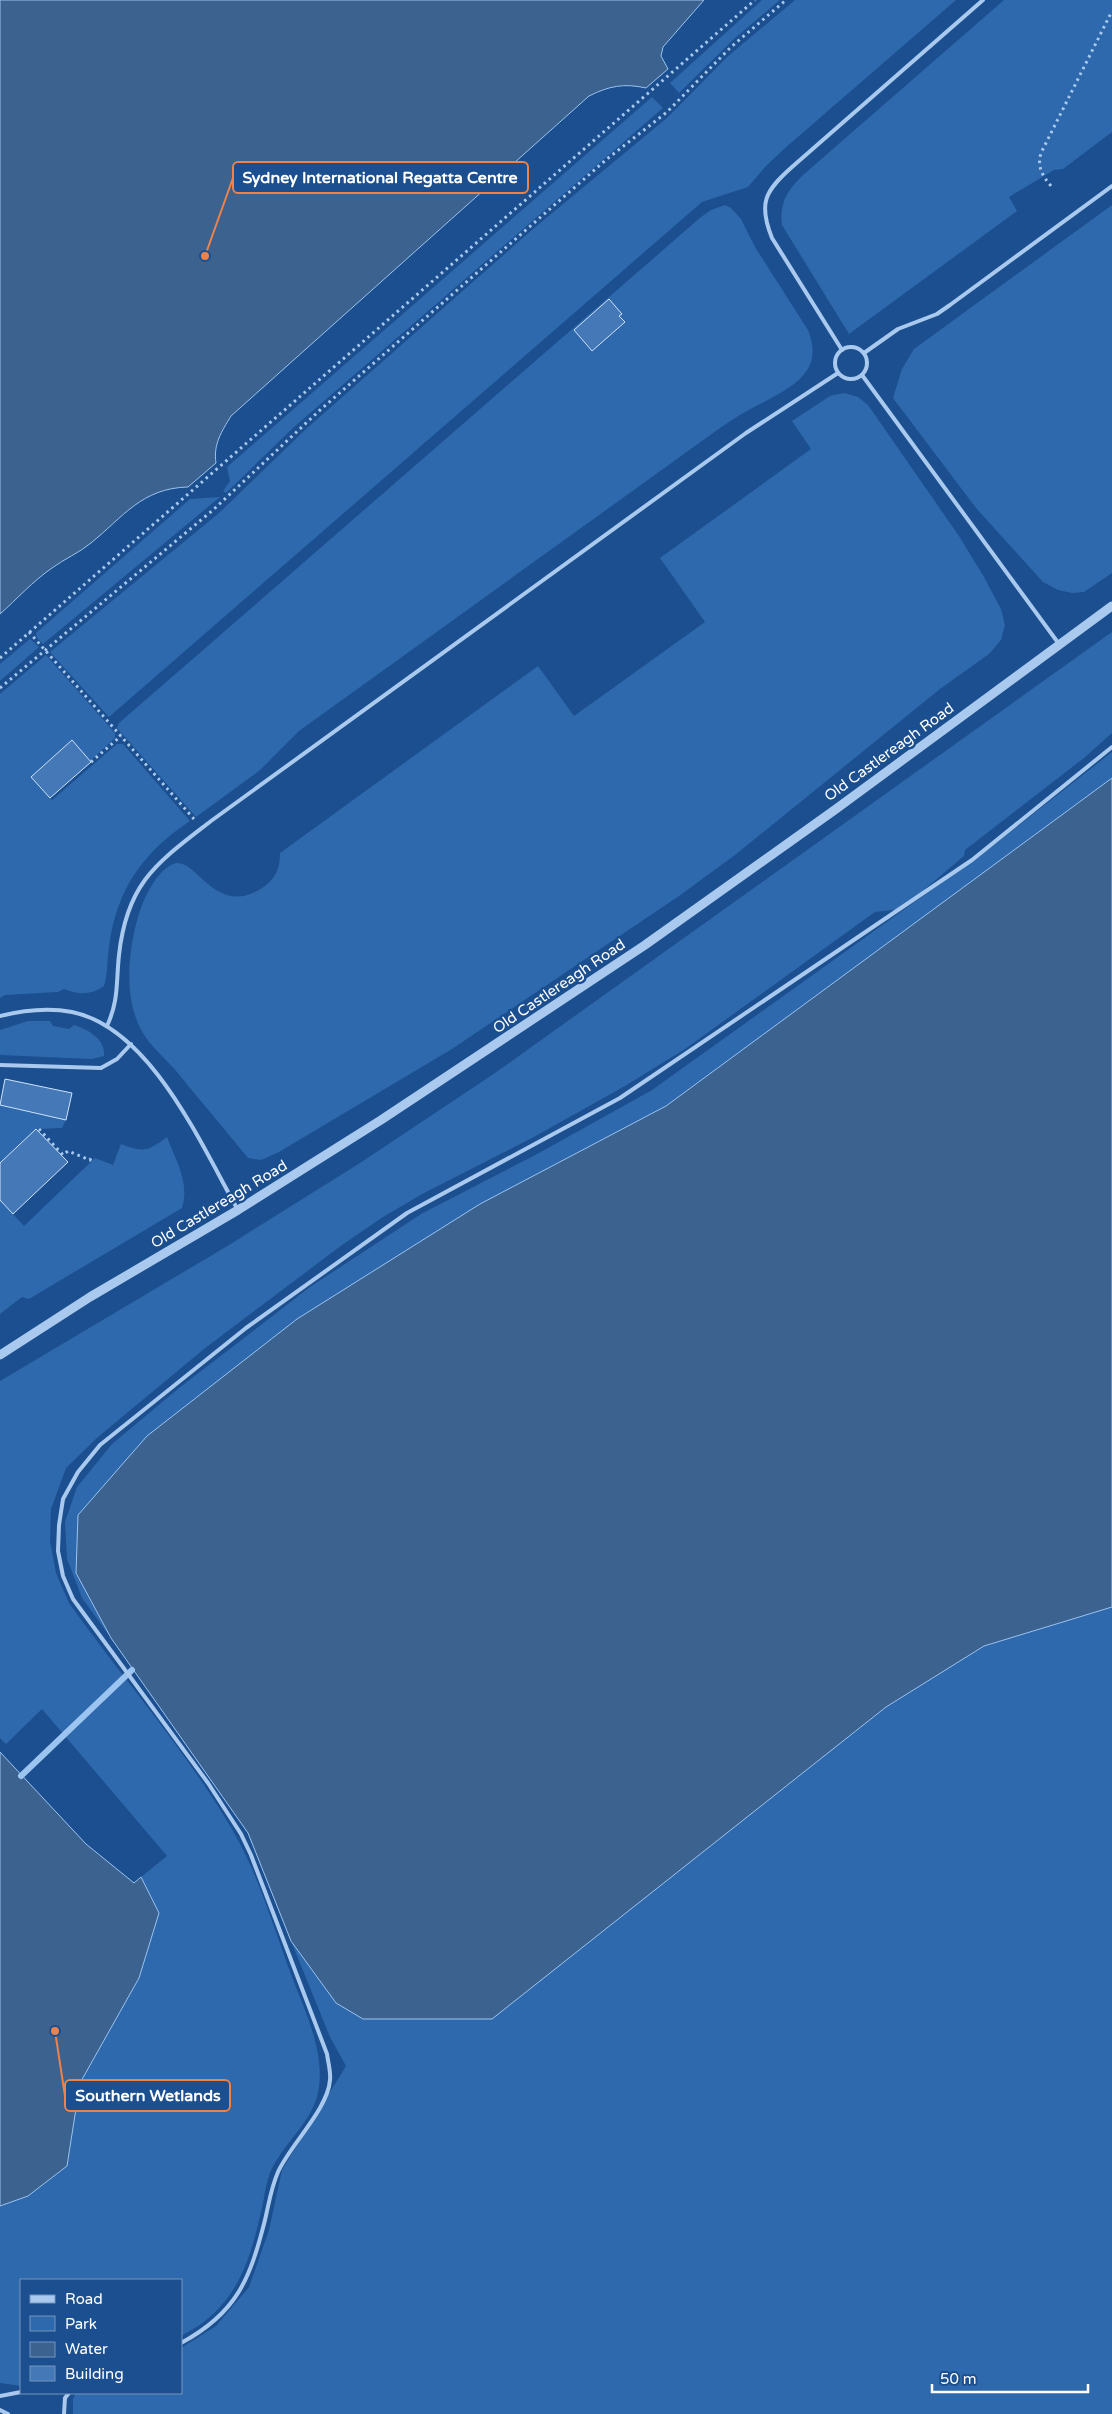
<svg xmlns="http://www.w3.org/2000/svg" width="1112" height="2414" font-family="'Varela Round',sans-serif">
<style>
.green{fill:#2e69ad}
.water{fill:#3c6290;stroke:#9cc4f0}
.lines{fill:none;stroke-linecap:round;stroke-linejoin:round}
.stream{stroke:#9cc4f0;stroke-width:6}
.building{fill:#4478b7;stroke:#cfe3fa}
.path{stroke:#a9c9ee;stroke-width:3;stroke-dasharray:2.5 4;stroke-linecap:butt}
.service{stroke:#a9c9ee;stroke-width:4}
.tertiary{stroke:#a9c9ee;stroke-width:9}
.labels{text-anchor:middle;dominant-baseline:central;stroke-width:5;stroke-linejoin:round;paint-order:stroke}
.street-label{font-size:15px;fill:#fff;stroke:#1b4f8f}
.leader{fill:none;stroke:#ee8249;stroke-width:2}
.callout-dot{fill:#ee8249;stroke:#1b4f8f;stroke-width:2}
.callout{fill:#1b4f8f;stroke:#ee8249;stroke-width:2}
.callout-label{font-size:16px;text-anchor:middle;font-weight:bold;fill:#fff}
</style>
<rect width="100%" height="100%" fill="#1b4f8f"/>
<g class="green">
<path d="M762,0H780L735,38L679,93L670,83Z"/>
<path d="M795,0H956L784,149L765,167L748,187L702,202L109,717L50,652L219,513L306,429L533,229L668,117L727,57Z"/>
<path d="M1004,0H1112V132L1063,169L1054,170L1009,197L1017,211L849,334L782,225C779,202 788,190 803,175Z"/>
<path d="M652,97L663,108L294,427L226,493L223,491L230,481L227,467Z"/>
<path d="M725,205L731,208L741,219L755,247L808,330C825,372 792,387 760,404C746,411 733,419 720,428L299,731L259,771L196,817L117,728L119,723L701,217L711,210Z"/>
<path d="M1112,205V573L1084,592L1072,593L1058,590L1043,582L976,508L893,398L902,369L914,349Z"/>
<path d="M844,393L858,397L868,405L959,536L984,577L1001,609L1005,625L1001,640L989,654L940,689L735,855L679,896L452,1049L279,1152L261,1160L248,1158C226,1131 203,1104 181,1077C172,1065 160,1055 150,1043C122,1010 127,955 138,917C143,900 155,872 173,864C196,855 214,919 262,888C276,879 280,868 280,853L538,666L574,716L705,622L660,558L811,449L792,421L830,396Z"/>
<path d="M220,497L43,644L37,638L36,633L190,499Z"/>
<path d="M1112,632V733L1084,758L965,850L964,856L901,909L875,912L685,1049L625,1086L532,1138L424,1193L383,1217L342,1245L204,1349L98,1437L66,1468L51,1509L50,1541L56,1573L69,1603C123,1679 186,1750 233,1831C259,1876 274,1929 292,1977C305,2011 324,2050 319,2087C314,2125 278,2145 268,2179C265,2189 264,2199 262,2208C249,2265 236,2308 181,2336V2280H21V2386L0,2383V2206L28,2196L67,2166L80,2083L139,1978L159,1913L141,1877L167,1856L42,1709L6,1744L0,1738V1381L229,1245L360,1163L495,1073Z"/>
<path d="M30,639L39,647L0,681V664Z"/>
<path d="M46,655L115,733V738L90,761L72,740L31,777L52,800L117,744H123L190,821C143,852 116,890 109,947C107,960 108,973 104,986C92,995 78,995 64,989L58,992L5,995L0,998V694Z"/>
<path d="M1112,752V778L666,1106L480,1204L76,1573L111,1638L82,1598L67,1559L65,1522L77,1487L112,1444L179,1388L310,1287L421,1214L539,1153L652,1090L990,848Z"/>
<path d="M28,1021H50L53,1026L69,1029L74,1025C87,1029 106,1039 104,1056L92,1059L0,1055V1030Z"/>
<path d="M0,1105L66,1120L62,1128L36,1129L0,1163Z"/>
<path d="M167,1137C176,1161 190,1183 182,1208L29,1299L22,1297L0,1314V1200L24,1226L95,1158L113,1165L121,1144C144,1153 148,1151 167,1137Z"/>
<path d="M1112,1607V2414H73V2399L76,2393H181V2348L216,2326L249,2287L269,2230L282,2170L346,2066L330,2037L291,1941L336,2003L492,2018L886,1707L984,1646Z"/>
</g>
<g class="water">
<path d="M0,0H704L663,47L661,56L668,69L646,88C624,83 609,86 589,96L231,416C222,431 213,444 216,463L188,487C142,488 123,517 91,543C79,553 64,559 52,568C33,581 17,599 0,614Z"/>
<path d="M1112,778V1607L984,1646L886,1707L492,2019H363L336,2003L291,1941L248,1833L111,1638L76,1573L78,1515L147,1436L297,1319L480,1204L666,1106Z"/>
<path d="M0,1752L86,1844L134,1883L141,1877L159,1913L139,1978L80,2083L67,2166L28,2196L0,2206Z"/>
</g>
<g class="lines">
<path class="stream" d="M21,1776L132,1670"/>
</g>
<g class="building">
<path d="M609,299L622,314L619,316L625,322L592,351L574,330Z"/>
<path d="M72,740L91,762L50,798L31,777Z"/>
<path d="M5,1079L72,1093L66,1120L0,1105Z"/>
<path d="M36,1129L68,1162L13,1214L0,1200V1163Z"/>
</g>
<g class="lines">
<g class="path">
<path d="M1051,186C1042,175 1037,167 1041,153L1112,11"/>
<path d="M29,632L194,819"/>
<path d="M0,658L755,0"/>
<path d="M0,688L213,510L319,411L607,159L667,112L731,47L786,0"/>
<path d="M91,762L121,736"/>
<path d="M39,1129L63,1155L68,1151L90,1160L92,1156"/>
</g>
<g class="service">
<circle cx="851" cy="363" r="16"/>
<path d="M842,350L772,238C758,203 765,191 792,167L983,0"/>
<path d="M864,353L898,329L937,314L950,305L1112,186"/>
<path d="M862,375L1059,644"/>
<path d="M0,1016C24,1010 47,1007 72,1012C151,1028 201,1145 238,1210"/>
<path d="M107,1026C119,1000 116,982 119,955C127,882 157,863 211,821L746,433L838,373"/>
<path d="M0,1065L101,1068L117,1059L131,1044"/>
<path d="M181,2343C237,2313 250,2279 265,2220C269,2203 271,2188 278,2172C290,2145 328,2109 330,2080C331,2072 328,2062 327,2054L251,1855L241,1834L208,1783L73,1599L63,1576L58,1551L59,1525L63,1499L78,1472L100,1445L246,1328L407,1213L620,1098L972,860L1112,747"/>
<path d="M0,2396L21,2392"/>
<path d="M0,2410L8,2414"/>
<path d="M64,2414L65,2398L69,2393"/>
</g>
<path class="tertiary" d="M0,1355L90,1297L238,1210L381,1120L645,945L836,809L1112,606"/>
</g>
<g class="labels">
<g class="street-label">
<text transform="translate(889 752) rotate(-36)">Old Castlereagh Road</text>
<text transform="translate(559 986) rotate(-34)">Old Castlereagh Road</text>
<text transform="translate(219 1204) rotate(-31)">Old Castlereagh Road</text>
</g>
</g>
<path class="leader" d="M205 256L233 178M55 2031L65 2096"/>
<g class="callout-dot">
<circle cx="205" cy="256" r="5"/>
<circle cx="55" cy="2031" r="5"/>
</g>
<g class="callout">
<rect x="233" y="162" width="295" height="31" rx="5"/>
<rect x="65" y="2080" width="165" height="31" rx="5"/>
</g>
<g class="callout-label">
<text x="380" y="183">Sydney International Regatta Centre</text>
<text x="148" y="2101">Southern Wetlands</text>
</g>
<rect x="20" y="2279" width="162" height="115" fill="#1b4f8f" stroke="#7695bc"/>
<rect x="30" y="2295" width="25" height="8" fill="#a9c9ee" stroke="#7695bc"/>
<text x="65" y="2304" font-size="15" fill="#ffffff">Road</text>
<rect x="30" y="2316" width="25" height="15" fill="#2e69ad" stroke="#7695bc"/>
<text x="65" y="2329" font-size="15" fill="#ffffff">Park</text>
<rect x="30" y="2342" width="25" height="15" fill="#3c6290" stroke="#7695bc"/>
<text x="65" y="2354" font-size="15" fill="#ffffff">Water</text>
<rect x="30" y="2366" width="25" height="15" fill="#4478b7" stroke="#7695bc"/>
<text x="65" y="2379" font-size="15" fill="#ffffff">Building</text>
<path d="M932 2384v8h156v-8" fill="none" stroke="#ffffff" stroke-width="2.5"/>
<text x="940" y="2384" font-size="15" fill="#ffffff" stroke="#1b4f8f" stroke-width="4" paint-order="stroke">50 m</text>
</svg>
